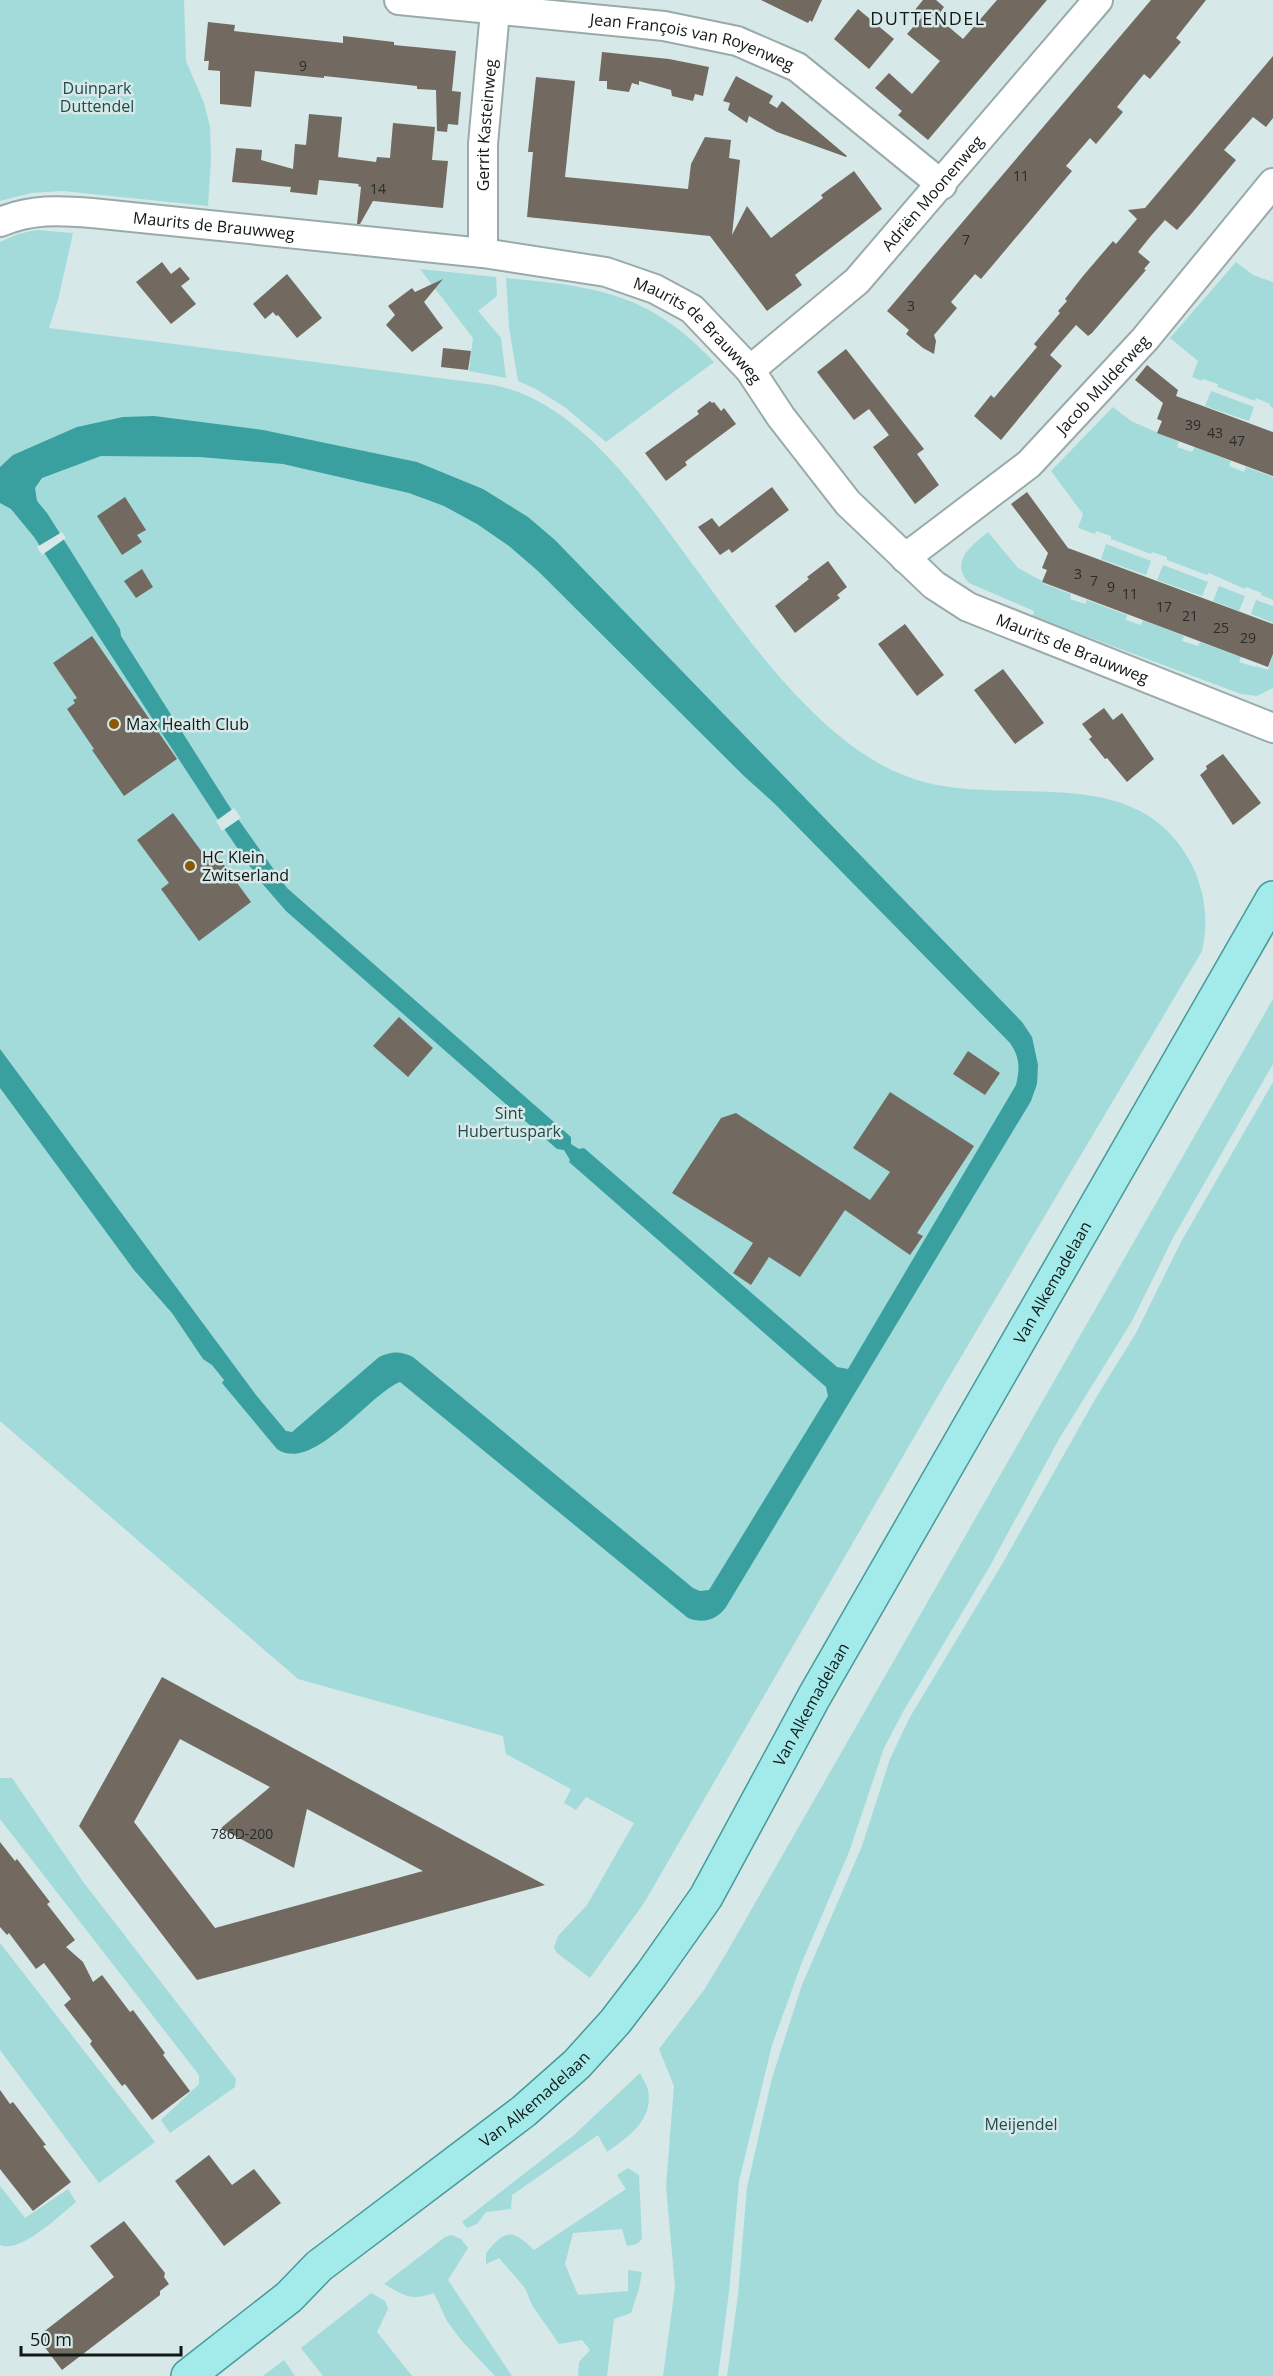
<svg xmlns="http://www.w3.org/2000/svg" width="1273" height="2376" font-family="'Open Sans',sans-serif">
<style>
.green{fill:#a3dbda}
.water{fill:#399f9f;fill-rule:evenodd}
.pier{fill:#d6e8e7}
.building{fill:#726a60;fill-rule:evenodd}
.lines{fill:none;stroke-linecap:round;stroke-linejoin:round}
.minor-casing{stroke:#9aaaaa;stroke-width:32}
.major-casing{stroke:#489998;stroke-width:36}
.minor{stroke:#fff;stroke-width:28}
.major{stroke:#a3ebeb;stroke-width:33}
.poi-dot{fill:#8b5902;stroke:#d6e8e7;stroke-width:2}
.labels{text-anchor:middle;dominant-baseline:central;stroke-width:5;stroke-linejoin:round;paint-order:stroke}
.number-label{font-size:14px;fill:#292c29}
.street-label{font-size:16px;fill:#111817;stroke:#d6e8e7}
.park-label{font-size:16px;fill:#204c4c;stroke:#d6e8e7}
.poi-label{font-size:16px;fill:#111817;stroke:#d6e8e7;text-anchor:start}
.neighbourhood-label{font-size:18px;letter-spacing:1.5px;fill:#111817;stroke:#d6e8e7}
</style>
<rect width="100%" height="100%" fill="#d6e8e7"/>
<g class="green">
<path d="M0,0H184L186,61L204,103L210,127L211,158L208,206L63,191L31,193L0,201Z"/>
<path d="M36,230L73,233L58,300L49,328L494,385C577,402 638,490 685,554C736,623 797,712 870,758C891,772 918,782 943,786C1031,801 1142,767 1192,865C1205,892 1209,922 1202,951L942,1389L644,1903L590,1978L557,1953L554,1947L558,1936L587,1905L634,1823L586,1797L576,1810L564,1803L571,1789L506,1754L503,1736L298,1679L0,1421V242L18,234Z"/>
<path d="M1236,262L1253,275L1273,282V408L1270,406V404L1256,398L1255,401L1218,387V384L1203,379L1202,381L1192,377L1198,361L1170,338Z"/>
<path d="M420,269L496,277L497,296L478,311L501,338L506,378L469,371L473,338Z"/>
<path d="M506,278C595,286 650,293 714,362L606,442L566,408L536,389L518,381L509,327Z"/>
<path d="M1211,391L1254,407L1249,421L1205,406Z"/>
<path d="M1113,407L1131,421L1179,442L1177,447L1192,452L1195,447L1231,461L1229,466L1244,472L1246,467L1273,477V600L1261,595L1262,593L1246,587L1245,589L1209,573L1207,575L1167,560V557L1152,552L1151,554L1111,539V536L1096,531L1095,534L1078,528L1083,514L1051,471Z"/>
<path d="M988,532L1018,568L1042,581V583L1071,594L1070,599L1085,604L1087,600L1127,615L1126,620L1141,625L1143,620L1184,636L1182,641L1198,646L1200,642L1241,657L1239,662L1255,667L1256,666L1268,670L1273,655V688L1257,696L1241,694L1040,619L1033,616L1034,611L969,583C949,562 972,545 988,532Z"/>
<path d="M1106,544L1151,561L1146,575L1101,559Z"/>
<path d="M1163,565L1208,582L1202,596L1157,580Z"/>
<path d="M1219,586L1245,596L1239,611L1213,601Z"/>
<path d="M1256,600L1273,606V623L1251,614Z"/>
<path d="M1273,999V1064L1174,1236L1132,1321L1059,1439L990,1566L904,1710L884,1748L849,1852L802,1962L772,2045L739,2181L729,2292L718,2376H663L675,2287L666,2186L674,2086L659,2049L704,1990L727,1952Z"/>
<path d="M1273,1082V2376H727L738,2295L747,2187L772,2078L802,1985L862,1846L890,1759L910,1717L1001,1566L1097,1396L1136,1333L1181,1242Z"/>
<path d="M0,1778H12L84,1883L236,2079L235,2087L170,2133L161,2120L199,2084V2075L0,1819Z"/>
<path d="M0,1943L155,2142L99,2183L0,2050Z"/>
<path d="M640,2073C642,2078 647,2085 648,2090C654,2120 627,2138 607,2152L598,2135L512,2195L511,2209L486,2212L477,2224L467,2228L462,2222L574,2135Z"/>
<path d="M628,2168L639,2175L642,2239L637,2244L627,2246L622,2229L573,2233L565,2264L578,2295L628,2291V2270L642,2272L639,2289L631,2313L614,2319L607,2376H578L579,2362L590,2350L582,2340L559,2344L532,2305L525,2288L499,2258L486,2264V2253C506,2229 512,2229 534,2250L626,2189L617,2175Z"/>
<path d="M0,2186L25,2218L68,2189L76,2202C60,2215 20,2254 0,2245Z"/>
<path d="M452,2235L461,2239L468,2248L448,2280L512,2376H495L461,2340L447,2321L434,2293C410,2301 405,2296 384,2284L445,2237Z"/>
<path d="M371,2293L385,2301L388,2309L377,2332L412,2376H323L301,2348Z"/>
<path d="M284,2360L295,2376H263Z"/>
</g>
<path class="water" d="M154,416L263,430L417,462L483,489L528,517L555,540L1022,1022L1032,1037L1038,1065L1037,1084L1031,1101L726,1607C717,1620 703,1624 688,1618L400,1382C369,1394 313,1474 277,1449L222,1383L224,1380L212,1365L203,1359L172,1313L134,1270L0,1088V1049L256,1395L286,1431L292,1432L379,1357C392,1351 401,1351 413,1357L693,1588L700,1591L709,1590L828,1396L826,1387L569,1162L570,1160L564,1150L557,1149L286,911L260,881L225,830L34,537L11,509L0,503V467L13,455L77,427L123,417ZM101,456L200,457L283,464L409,493L444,506L477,524L509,546L538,571L744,776L774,803L1010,1043C1020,1057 1020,1069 1016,1085L848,1369L837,1367L584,1148L579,1149L571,1144V1137L287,888L231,809L121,636L120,629L47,513L37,501L35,488L42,478Z"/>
<g class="pier">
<path d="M62,532L66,538L42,555L37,547Z"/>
<path d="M234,808L241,818L222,831L216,821Z"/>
</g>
<g class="building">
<path d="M761,0H822L812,22L810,20L808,23Z"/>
<path d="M923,0H936L944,7L937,17L963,39L997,0H1047L928,140L898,115L902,111L875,88L889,73L912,94L940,61L907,34L922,17L914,11Z"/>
<path d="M1151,0H1206L1176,38L1181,42L1150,79L1144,74L1117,107L1123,112L1096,144L1090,138L1066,166L1072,171L981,279L975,274L951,302L957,308L934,335L936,341L934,354L923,348L906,334L909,330L887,311Z"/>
<path d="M858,9L894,39L869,69L834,39Z"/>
<path d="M208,22L235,25L234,31L343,43V36L394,42V45L456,51L452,91L461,92L458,125L448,124L447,132L437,131L436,90L417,89V86L324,76V78L255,71L251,107L220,104V71L208,70L209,61H204Z"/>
<path d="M602,52L669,59L709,67L703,96L695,94L693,101L672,96L671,90L639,81V85L632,83L629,92L607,89V81H599Z"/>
<path d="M1273,56V118L1266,127L1253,117L1224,150L1236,160L1192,213L1177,230L1165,220L1150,237L1138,252L1150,262L1144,269L1146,270L1092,333L1088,336L1076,325L1062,341L1050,355L1062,366L1001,440L974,416L991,395L994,398L1037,347L1034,344L1060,313L1058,311L1067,301L1065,299L1083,276L1113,241L1116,244L1137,219L1128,210L1145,208Z"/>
<path d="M736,76L773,96L769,103L777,108L782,101L847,156L846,157L777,132L749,116L747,123L728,110L730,103L723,101Z"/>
<path d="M536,77L575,81L565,177L688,189L691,164L705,137L731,140L729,158L740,160L732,235L747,206L771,238L823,198L821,195L854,171L882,209L795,275L802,285L767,311L710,236L527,217L533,152H528Z"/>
<path d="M309,114L342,117L338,157L376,162L377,157L390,158L393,123L435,127L432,160L448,161L443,208L373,201L360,224H357L361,187L358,186L359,184L319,180L317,195L290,192L291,187L232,182L236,148L262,150L261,160L293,169L295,144L306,145Z"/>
<path d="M162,262L171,274L180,267L190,279L181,286L196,304L171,324L136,282Z"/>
<path d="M287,274L322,318L297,338L278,315L276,316L273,312L265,319L253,304Z"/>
<path d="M443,279L424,302L443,328L412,352L386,325L395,315L388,306L412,288L415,292Z"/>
<path d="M443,348L471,351L468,370L441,367Z"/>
<path d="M846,349L924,449L917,454L939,485L915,504L873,447L889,435L869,409L854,420L817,372Z"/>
<path d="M1147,365L1178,390L1176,396L1273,432V476L1157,433L1162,421L1157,419L1163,403L1135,380Z"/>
<path d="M710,401L712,403L714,402L721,411L724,408L736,424L685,462L687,465L666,481L645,453L699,414L697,411Z"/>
<path d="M772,487L789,510L732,553L729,549L720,555L698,527L712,518L719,527Z"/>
<path d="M1027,492L1068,548L1273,624V654L1268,667L1042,582L1047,570L1042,568L1048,553L1011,504Z"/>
<path d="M125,497L146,530L137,535L142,542L122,555L97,516Z"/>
<path d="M828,561L847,587L837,595L840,598L795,633L775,606L809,579L807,577Z"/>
<path d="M142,569L153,587L136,598L124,581Z"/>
<path d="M905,624L944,675L917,696L878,644Z"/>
<path d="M92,636L177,759L124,796L92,750L94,749L67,709L75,703L73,700L77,698L53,663Z"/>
<path d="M1003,669L1044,723L1015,744L974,690Z"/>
<path d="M1104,708L1113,720L1122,713L1154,759L1127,782L1107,758L1105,759L1089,739L1092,737L1082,724Z"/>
<path d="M1223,754L1261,803L1233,825L1200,775L1207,769L1206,766Z"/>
<path d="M173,813L205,856L213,850L251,902L199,941L161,889L169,883L137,840Z"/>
<path d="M399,1017L433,1048L408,1077L373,1046Z"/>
<path d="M968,1051L1000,1073L985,1095L953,1074Z"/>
<path d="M890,1092L974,1146L917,1233L923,1236L910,1255L845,1210L800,1277L769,1257L751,1285L733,1273L753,1243L672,1193L721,1118L736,1113L870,1200L890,1172L853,1148Z"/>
<path d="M162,1677L293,1748L545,1885L197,1980L79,1826ZM180,1739L270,1787L221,1828L294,1868L307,1809L423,1871L215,1928L134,1822Z"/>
<path d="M0,1842L15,1861L17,1859L50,1902L47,1904L75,1940L66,1947L83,1962L93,1982L102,1975L130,2012L133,2010L165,2053L163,2055L190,2091L152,2120L125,2084L122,2086L90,2044L92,2041L64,2005L71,1999L44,1963L36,1969L9,1933L7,1935L0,1927Z"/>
<path d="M0,2090L10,2104L13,2102L46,2145L43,2146L71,2182L33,2211L0,2169Z"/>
<path d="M209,2155L232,2185L254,2169L281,2203L224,2246L175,2181Z"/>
<path d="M124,2221L165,2273L164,2277L169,2284L160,2291V2295L62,2370L37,2337L114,2277L90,2246Z"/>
</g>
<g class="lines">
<g class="minor-casing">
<g id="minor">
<path id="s1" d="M399,0L664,26L737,41L797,67L942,185"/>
<path id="s2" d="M0,222C31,209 59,210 92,213L483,253L606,272L655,289L692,309L750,370L781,417L848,503L934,585L968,607L1273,728"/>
<path id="s3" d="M483,253V144L496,0"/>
<path id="s4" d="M750,370L857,281L1098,0"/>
<path id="s5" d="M905,558L1029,464L1145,339L1273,183"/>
</g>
</g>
<g class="major-casing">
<g id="major">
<path id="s6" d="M188,2376L289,2297L319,2266L524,2111L577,2064L615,2022L651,1975L706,1897L814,1697L1273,898"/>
</g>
</g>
<use href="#minor" class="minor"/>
<use href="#major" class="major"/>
</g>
<g class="poi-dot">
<circle cx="114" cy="724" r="6"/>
<circle cx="190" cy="866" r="6"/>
</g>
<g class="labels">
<g class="number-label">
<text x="303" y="65">9</text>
<text x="1021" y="175">11</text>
<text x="378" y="188">14</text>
<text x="966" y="239">7</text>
<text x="911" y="305">3</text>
<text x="1193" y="424">39</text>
<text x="1215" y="432">43</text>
<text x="1237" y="440">47</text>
<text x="1078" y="573">3</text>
<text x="1094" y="580">7</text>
<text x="1111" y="586">9</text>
<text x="1130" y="593">11</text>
<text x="1164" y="606">17</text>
<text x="1190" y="615">21</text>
<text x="1221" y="627">25</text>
<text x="1248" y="637">29</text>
<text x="242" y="1833">786D-200</text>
</g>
<g class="street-label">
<text stroke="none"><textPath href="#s1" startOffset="297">Jean François van Royenweg</textPath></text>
<text stroke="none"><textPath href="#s3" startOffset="128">Gerrit Kasteinweg</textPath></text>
<text stroke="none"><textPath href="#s4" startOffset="255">Adriën Moonenweg</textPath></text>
<text stroke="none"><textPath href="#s2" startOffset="216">Maurits de Brauwweg</textPath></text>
<text stroke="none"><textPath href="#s2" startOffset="722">Maurits de Brauwweg</textPath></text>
<text stroke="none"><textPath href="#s5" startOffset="264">Jacob Mulderweg</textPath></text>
<text stroke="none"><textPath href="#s2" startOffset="1226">Maurits de Brauwweg</textPath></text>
<text stroke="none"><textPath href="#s6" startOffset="1416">Van Alkemadelaan</textPath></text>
<text stroke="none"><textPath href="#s6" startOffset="930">Van Alkemadelaan</textPath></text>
<text stroke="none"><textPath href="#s6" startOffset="444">Van Alkemadelaan</textPath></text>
</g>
<g class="park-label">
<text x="97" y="88">Duinpark<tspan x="97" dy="18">Duttendel</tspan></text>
<text x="509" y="1113">Sint<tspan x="509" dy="18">Hubertuspark</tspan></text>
<text x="1021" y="2124">Meijendel</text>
</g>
<g class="poi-label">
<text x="126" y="724">Max Health Club</text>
<text x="202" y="857">HC Klein<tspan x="202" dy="18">Zwitserland</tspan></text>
</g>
<g class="neighbourhood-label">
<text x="928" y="18">DUTTENDEL</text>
</g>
</g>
<path d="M21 2346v9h160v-9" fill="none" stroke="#111817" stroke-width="3"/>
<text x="30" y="2346" font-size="18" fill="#111817" stroke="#d6e8e7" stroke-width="4.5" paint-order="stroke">50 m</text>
</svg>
